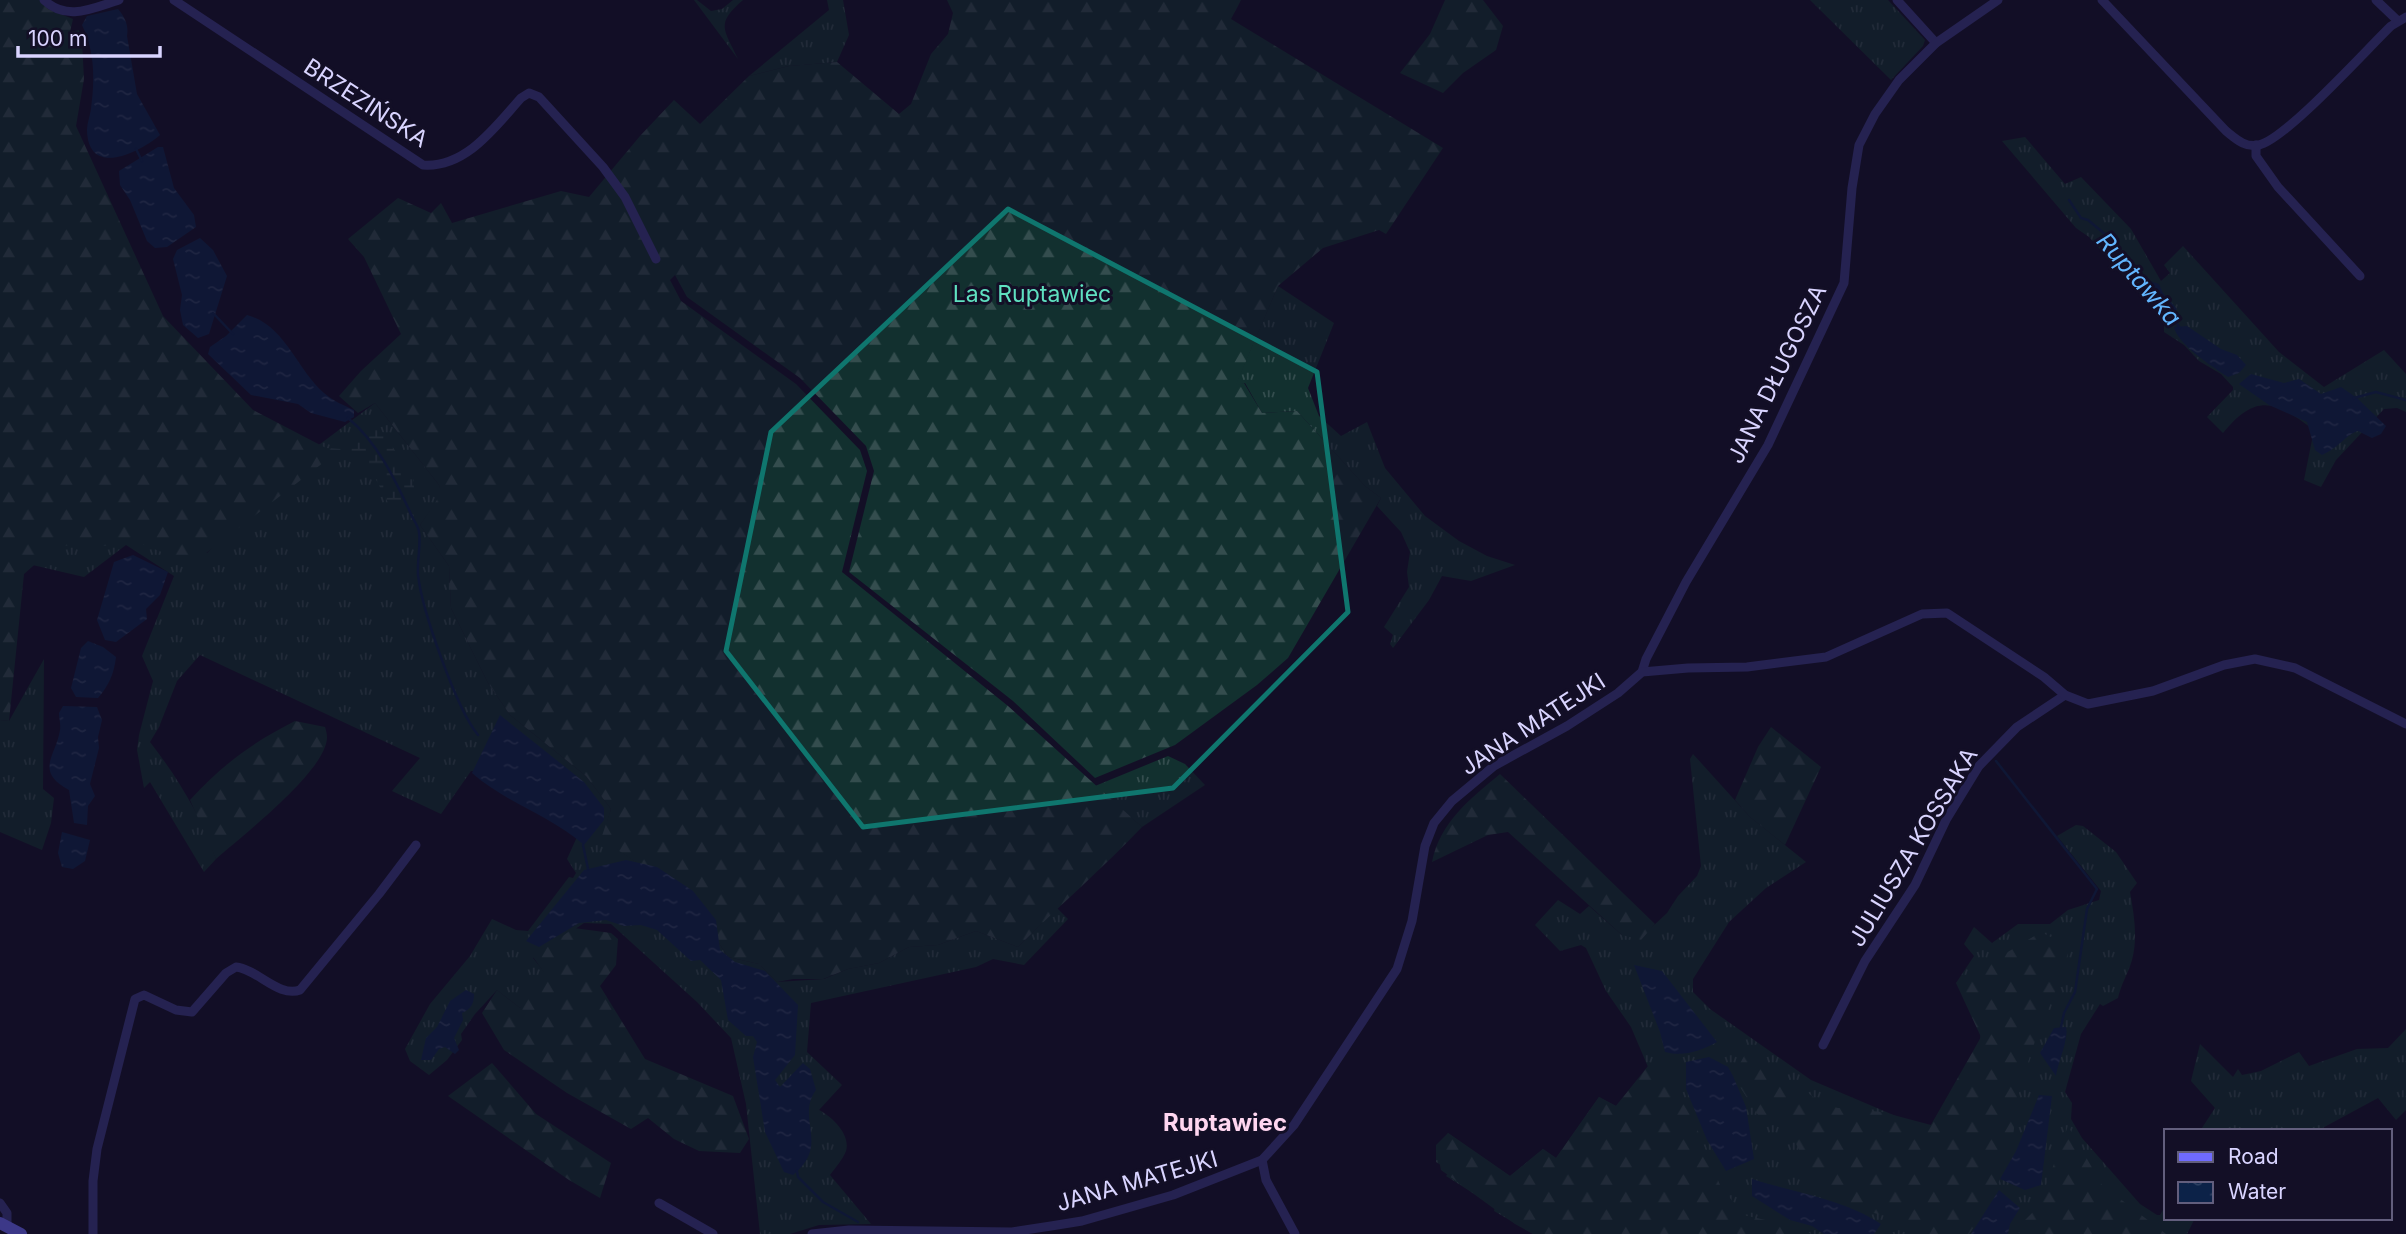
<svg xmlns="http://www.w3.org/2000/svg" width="2406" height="1234" font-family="Inter,sans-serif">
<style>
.grass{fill:url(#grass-tufts)}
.forest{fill:url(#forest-firs)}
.wetland{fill:url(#wetland-marsh)}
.water{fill:url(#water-ripples)}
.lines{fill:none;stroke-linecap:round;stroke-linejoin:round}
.stream{stroke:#0c2248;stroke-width:2.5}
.street{stroke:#3d3a85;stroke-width:9}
.secondary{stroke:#6f6bff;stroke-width:12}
.marked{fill:none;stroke:#0f766e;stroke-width:5;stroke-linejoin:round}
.labels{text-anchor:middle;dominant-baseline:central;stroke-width:6;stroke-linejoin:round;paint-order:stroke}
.street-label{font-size:23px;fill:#d9d4ff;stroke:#130f26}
.park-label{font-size:23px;fill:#5fe0c0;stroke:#130f26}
.water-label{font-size:24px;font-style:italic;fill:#62b6ff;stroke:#130f26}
.neighbourhood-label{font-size:24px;font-weight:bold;fill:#ffd6f0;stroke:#130f26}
</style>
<defs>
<pattern id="grass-tufts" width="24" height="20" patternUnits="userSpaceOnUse" patternTransform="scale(1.75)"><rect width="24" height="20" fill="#12302f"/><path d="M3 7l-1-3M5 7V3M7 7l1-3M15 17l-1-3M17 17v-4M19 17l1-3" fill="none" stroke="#344d4e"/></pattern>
<pattern id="forest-firs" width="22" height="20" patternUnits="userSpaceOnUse" patternTransform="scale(1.75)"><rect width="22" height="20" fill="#12302f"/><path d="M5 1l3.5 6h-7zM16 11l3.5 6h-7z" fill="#344d4e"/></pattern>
<pattern id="wetland-marsh" width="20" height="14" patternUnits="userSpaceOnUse" patternTransform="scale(1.75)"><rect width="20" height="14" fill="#12302f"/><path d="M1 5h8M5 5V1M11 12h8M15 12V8" fill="none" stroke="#344d4e"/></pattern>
<pattern id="water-ripples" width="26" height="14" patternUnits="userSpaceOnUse" patternTransform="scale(1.75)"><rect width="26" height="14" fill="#0c2248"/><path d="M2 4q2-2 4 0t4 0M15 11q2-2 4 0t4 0" fill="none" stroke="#2f4163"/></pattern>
</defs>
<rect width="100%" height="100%" fill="#130f26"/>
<g class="grass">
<path d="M694,0H697L711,11L722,9L733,0H743C715,24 724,29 738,59Z"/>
<path d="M827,0H843L849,35L837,62L789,66L749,76L829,10Z"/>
<path d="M1810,0H1888L1925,40L1923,46L1891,80Z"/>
<path d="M2025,137L2065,184L2081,177L2131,229L2161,281L2170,273L2164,265L2183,246L2279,352L2324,387L2384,350L2406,374V412L2397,408L2384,409L2336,460L2321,487L2304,480L2314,430C2277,402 2257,391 2223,433L2207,417L2233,390V387L2221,374L2199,361L2184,345L2164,332V324L2156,312L2089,237L2076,228L2002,141Z"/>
<path d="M1278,286L1334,323L1308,388L1319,416L1341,436L1367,422L1385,468L1425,516L1459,541L1487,556L1515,565L1471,581L1442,576L1429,600L1393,648L1390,644L1393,635L1384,627L1409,587L1407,572L1410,552L1401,532L1377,506L1381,498L1365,486L1297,411L1262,413L1245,383L1235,386Z"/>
<path d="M375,403L439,485L442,494L420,525L449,566L451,608L488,683L510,715L586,776L611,809L602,839L689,897L728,957L759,964L777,982L824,979L848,969L879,963L909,947L938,945L976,931L1018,947L1057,908L1068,919L1024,965L993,959L976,967L811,1003L807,1052L842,1085L819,1110C831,1116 851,1134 846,1151C843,1159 835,1168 830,1175L871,1224L819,1225L790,1234H760L746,1104L731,1038L697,1002L611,924L584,923L533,958L549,978L531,1000L520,1008L497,990L475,1014L461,1034L462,1040L447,1060L429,1075L410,1061L405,1049L430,1004L470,956L492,919L516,930L528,931L569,877L573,878L576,873L567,859L577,837L482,772L471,771L441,814L392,791L420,758L200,655L177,681L159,727L150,742C178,778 201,816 216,859L204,872L150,782L144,788L137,750L139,735L153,681L142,656L174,576L126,545L84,577L24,563L0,432L49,463L207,553L308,453Z"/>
<path d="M44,659L43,789L54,798L51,823L42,850L0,832V720L9,721Z"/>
<path d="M1693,754L1750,817L1806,862L1766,888L1729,922L1693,979V992L1710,1009L1811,1080L1924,1128L1931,1125L1980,1043L1982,1003L1956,983L1974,956L1964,944L1974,927L1992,943L2018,924H2050L2068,910L2099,900L2101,891L2057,836L2076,825L2083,826L2116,852L2137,883L2130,892C2134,915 2138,937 2132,960C2128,974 2121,984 2118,998L2103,1006L2100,1004L2081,1034L2065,1092L2072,1103L2071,1119L2082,1138L2140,1204L2157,1215H2160L2166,1205V1218H2195L2187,1234H1533L1494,1211L1495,1207L1446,1176L1450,1171L1436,1162V1145L1448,1133L1510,1176L1543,1149L1556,1158L1599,1097L1616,1106L1648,1067L1631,1027L1606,991L1586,948L1581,945L1560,951L1535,925L1558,900L1580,914L1589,906L1622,935L1651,928L1667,913L1678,896L1697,876L1701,866L1690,759Z"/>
<path d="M1168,756L1185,764L1205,785L1142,827L1095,786Z"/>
<path d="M2406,1029V1110L2396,1120L2378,1098L2317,1131H2200L2215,1108L2191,1081L2200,1044L2233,1077L2238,1069L2242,1075L2261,1071L2299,1052L2309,1066L2357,1049L2388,1048Z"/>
</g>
<g class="forest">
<path d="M0,0H40L48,9L73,19L70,32L79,30L82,42L84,79L76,126L163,316L253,410L326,448L341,449L192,564L139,543L90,547L57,545L24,574L9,721L0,720Z"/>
<path d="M947,0H1241L1231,19L1443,148L1386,234L1379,230L1323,248L1278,286L1236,385L1244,383L1262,413L1297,411L1365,486L1381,498L1288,658L1257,685L1175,745L1095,778L1013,701L849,572L874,471L866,446L800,378L687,297L675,275L670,280L681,301L796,384L860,450L867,471L842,572L1008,706L1142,827C1102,869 1059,906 1018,947L976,931L938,945L909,947L879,963L848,969L823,979H793L777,982L759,964L728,957L689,897L601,839L611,809L586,776L510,715L488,683L451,608L449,566L420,525L441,494L439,485L375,403L358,413L339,396L361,371L401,334L364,257L348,239L398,198L431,213L441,203L452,223L561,191L589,197L640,136L674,100L700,124L749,76L789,66L837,62L899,114L911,104L931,54L948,34L953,13Z"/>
<path d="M1445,0H1483L1503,26L1496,50L1463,73L1443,93L1400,73L1430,34Z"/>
<path d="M295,721L325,727C326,730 327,734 327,738C325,772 243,835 216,859L190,800C222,765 253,742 295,721Z"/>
<path d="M1771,727L1821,767L1785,845L1750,817L1735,800L1758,747Z"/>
<path d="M1500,774L1655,924L1641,940L1622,935L1508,832L1488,835L1432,862C1440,822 1470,799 1500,774Z"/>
<path d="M574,928L611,933L618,939L616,965L600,986L645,1059L733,1096L749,1139L740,1153L699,1151L674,1139L648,1118L631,1129L567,1093L504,1050L482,1013L497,990L520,1008L548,978L533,957Z"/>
<path d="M2041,932L2070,947L2056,990L2032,1049L2019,1093L2011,1150L1991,1202L1969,1234H1924L1893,1218L1825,1200L1773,1099L1764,1129L1758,1115L1733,1076L1747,1051L1828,1107L1882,1112L1931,1125L1981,1037L1956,983Z"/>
<path d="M492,1063L536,1114L611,1163L600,1198L569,1180L448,1096Z"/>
<path d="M1671,1065L1720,1185L1743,1215L1801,1228L1811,1234H1533L1515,1224L1441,1170L1437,1150L1448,1133L1510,1176L1543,1149L1556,1158L1599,1097L1616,1106L1648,1066Z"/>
<path d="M2068,1126L2102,1185L2166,1234H2019L2021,1224L2038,1207Z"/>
</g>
<path class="wetland" d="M377,424L413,477L414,488L406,496L400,512H393L372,472L348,460L344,451Z"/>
<g class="water">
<path d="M118,9C125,17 129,26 127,36L137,94L160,135C139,153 88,178 87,130C87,123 90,116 91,109C95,81 95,51 82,25L87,16Z"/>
<path d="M158,147H163L174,188L194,215L196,227L167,247L155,248L147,241L130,200L120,185L119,171Z"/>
<path d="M200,238L213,250L227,276L209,334L198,338L183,325L180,310L182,295L173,259L177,250Z"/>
<path d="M2144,279L2159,284L2163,293L2177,309L2169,318C2156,311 2141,298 2139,282Z"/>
<path d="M247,315C285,325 297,370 324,393C333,401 343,405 354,410V417L345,422L311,413L298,404L251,395L208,354L210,347L226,336Z"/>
<path d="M2187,326L2221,349L2237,355L2246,365L2239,373L2228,377C2213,367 2177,344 2174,327Z"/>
<path d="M2251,374L2284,383L2299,379L2321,394L2341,387L2357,398L2386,426L2381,434L2372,438L2358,431C2345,435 2339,448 2322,455L2315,450L2307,422L2269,405L2239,384Z"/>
<path d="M133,555L168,572L160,595L146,609L147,619L116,642L105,640L97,620L114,562Z"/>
<path d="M88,641L103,647L116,657C114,674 109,685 98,698L76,697L71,688L81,648Z"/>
<path d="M63,706L97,707L102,720L98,737L99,748L90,784L95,796L88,806L87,825L74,823L69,790C34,771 56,756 60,730C61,725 59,718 59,713Z"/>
<path d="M500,715L584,782L604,808V820L584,845C550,815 506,803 472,773Z"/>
<path d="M62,832L90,840L85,861L73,869L62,867L58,853Z"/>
<path d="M626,860L657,867L693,891L716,920L720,950L735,962L765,971L798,1005L795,1055L775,1080L780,1087L803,1063L810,1069L816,1090C795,1119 831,1144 793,1175L784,1172L765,1132L753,1057L757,1042L753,1036H746L728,1020L721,980L700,960L691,961L657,930L641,925L624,926L606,920L579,923L539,947L526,941L584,870Z"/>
<path d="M1634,965L1662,971L1717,1042C1700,1051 1684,1057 1665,1052L1660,1032Z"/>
<path d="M466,990L474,994C474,1004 471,1009 462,1013L463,1020L454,1038L459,1050L455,1054L445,1047L439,1049L431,1060H421L426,1038L437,1027L450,1001Z"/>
<path d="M2066,1027C2069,1039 2058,1062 2056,1076L2040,1053L2054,1028Z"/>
<path d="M1709,1057L1728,1067L1733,1076L1746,1107L1754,1159L1726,1171L1707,1140L1686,1089V1062Z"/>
<path d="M2039,1095L2052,1096L2041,1185L2025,1190L2000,1179L2016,1151Z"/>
<path d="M1752,1179C1795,1193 1843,1199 1881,1224L1874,1234H1824L1812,1226L1790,1220L1752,1196Z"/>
<path d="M1999,1190L2020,1208L2010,1224L2008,1234H1971Z"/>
</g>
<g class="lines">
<g class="stream">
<path d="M136,149L142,161"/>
<path d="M2069,200L2081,218L2088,220L2106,235L2138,272L2143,282"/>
<path d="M213,313L233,334"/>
<path d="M2169,314L2180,328"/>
<path d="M2354,398L2376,392L2406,400"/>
<path d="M348,418C377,442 395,479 410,512C412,518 418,525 419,532C421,545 417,561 418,575C422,610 456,708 478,735"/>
<path d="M1996,761L2097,889L2087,909L2075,992L2064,1013L2061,1027"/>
<path d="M583,845L588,869"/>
<path d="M797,1171L798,1177L823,1202L858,1222"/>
</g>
<g class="street">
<path d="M44,0C67,22 93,8 119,0"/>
<path d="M174,0L423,165C466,168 495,127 521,98L529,93L539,97L603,167L625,197L656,259"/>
<path d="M1897,0L1936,43"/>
<path d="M2102,0L2226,131C2236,139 2245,148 2259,145C2286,139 2366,50 2391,26L2406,17"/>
<path d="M2376,0L2398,21"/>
<path d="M2256,145V156L2278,187L2360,276"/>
<path d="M1642,672L1646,659L1686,582L1768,445L1844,283L1852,188L1859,145L1875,114L1899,80L1936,43L1998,0"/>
<path d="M1823,1045L1865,961L1915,885L1946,820L1979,766L2017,727L2065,695"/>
<path d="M1262,1160L1266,1180L1295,1234"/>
<path d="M0,1203L7,1213V1227"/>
<path d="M659,1203L713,1234"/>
<path d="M93,1234V1181L97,1149L135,999L144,995L176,1010L192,1012L226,973L236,967C257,969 279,998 300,990L379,894L416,845"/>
<path d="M812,1234L849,1230L1012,1232L1051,1226L1082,1221L1173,1195L1262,1160L1294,1125L1397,969L1412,921L1425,846L1434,823L1452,801L1494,766L1567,726L1618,693L1642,672L1688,668L1747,667L1826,657L1922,614L1947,613L2044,677L2065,695L2088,704L2153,691L2224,665L2255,659L2295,668L2406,724"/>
</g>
<path class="secondary" d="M0,1223L21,1234"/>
</g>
<path d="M0 0H2406V1234H0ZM1008,209L1317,372L1348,612L1173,788L863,827L726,651L771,432Z" fill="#130f26" fill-opacity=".55" fill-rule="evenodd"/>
<path class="marked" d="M1008,209L1317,372L1348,612L1173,788L863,827L726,651L771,432Z"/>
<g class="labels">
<g class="street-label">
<text transform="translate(366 103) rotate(33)">BRZEZIŃSKA</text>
<text transform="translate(1777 374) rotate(-64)">JANA DŁUGOSZA</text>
<text transform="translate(1533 724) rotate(-33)">JANA MATEJKI</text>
<text transform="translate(1913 847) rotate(-59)">JULIUSZA KOSSAKA</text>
<text transform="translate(1137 1181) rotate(-16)">JANA MATEJKI</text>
</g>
<g class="park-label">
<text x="1032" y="294">Las Ruptawiec</text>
</g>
<g class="water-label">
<text transform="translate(2139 279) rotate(49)">Ruptawka</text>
</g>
<g class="neighbourhood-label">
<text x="1225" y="1122">Ruptawiec</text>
</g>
</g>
<rect x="2164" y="1129" width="228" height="91" fill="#130f26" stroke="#625e7d" stroke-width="2"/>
<rect x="2178" y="1152" width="35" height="10" fill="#6f6bff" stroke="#625e7d" stroke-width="2"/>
<text x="2228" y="1164" font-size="21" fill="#d9d4ff">Road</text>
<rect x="2178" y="1182" width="35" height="21" fill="url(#water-ripples)" stroke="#625e7d" stroke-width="2"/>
<text x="2228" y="1199" font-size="21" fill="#d9d4ff">Water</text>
<path d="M18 46v10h142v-10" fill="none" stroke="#d9d4ff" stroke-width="3.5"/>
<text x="28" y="46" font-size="21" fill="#d9d4ff" stroke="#130f26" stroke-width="5" paint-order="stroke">100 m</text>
</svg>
